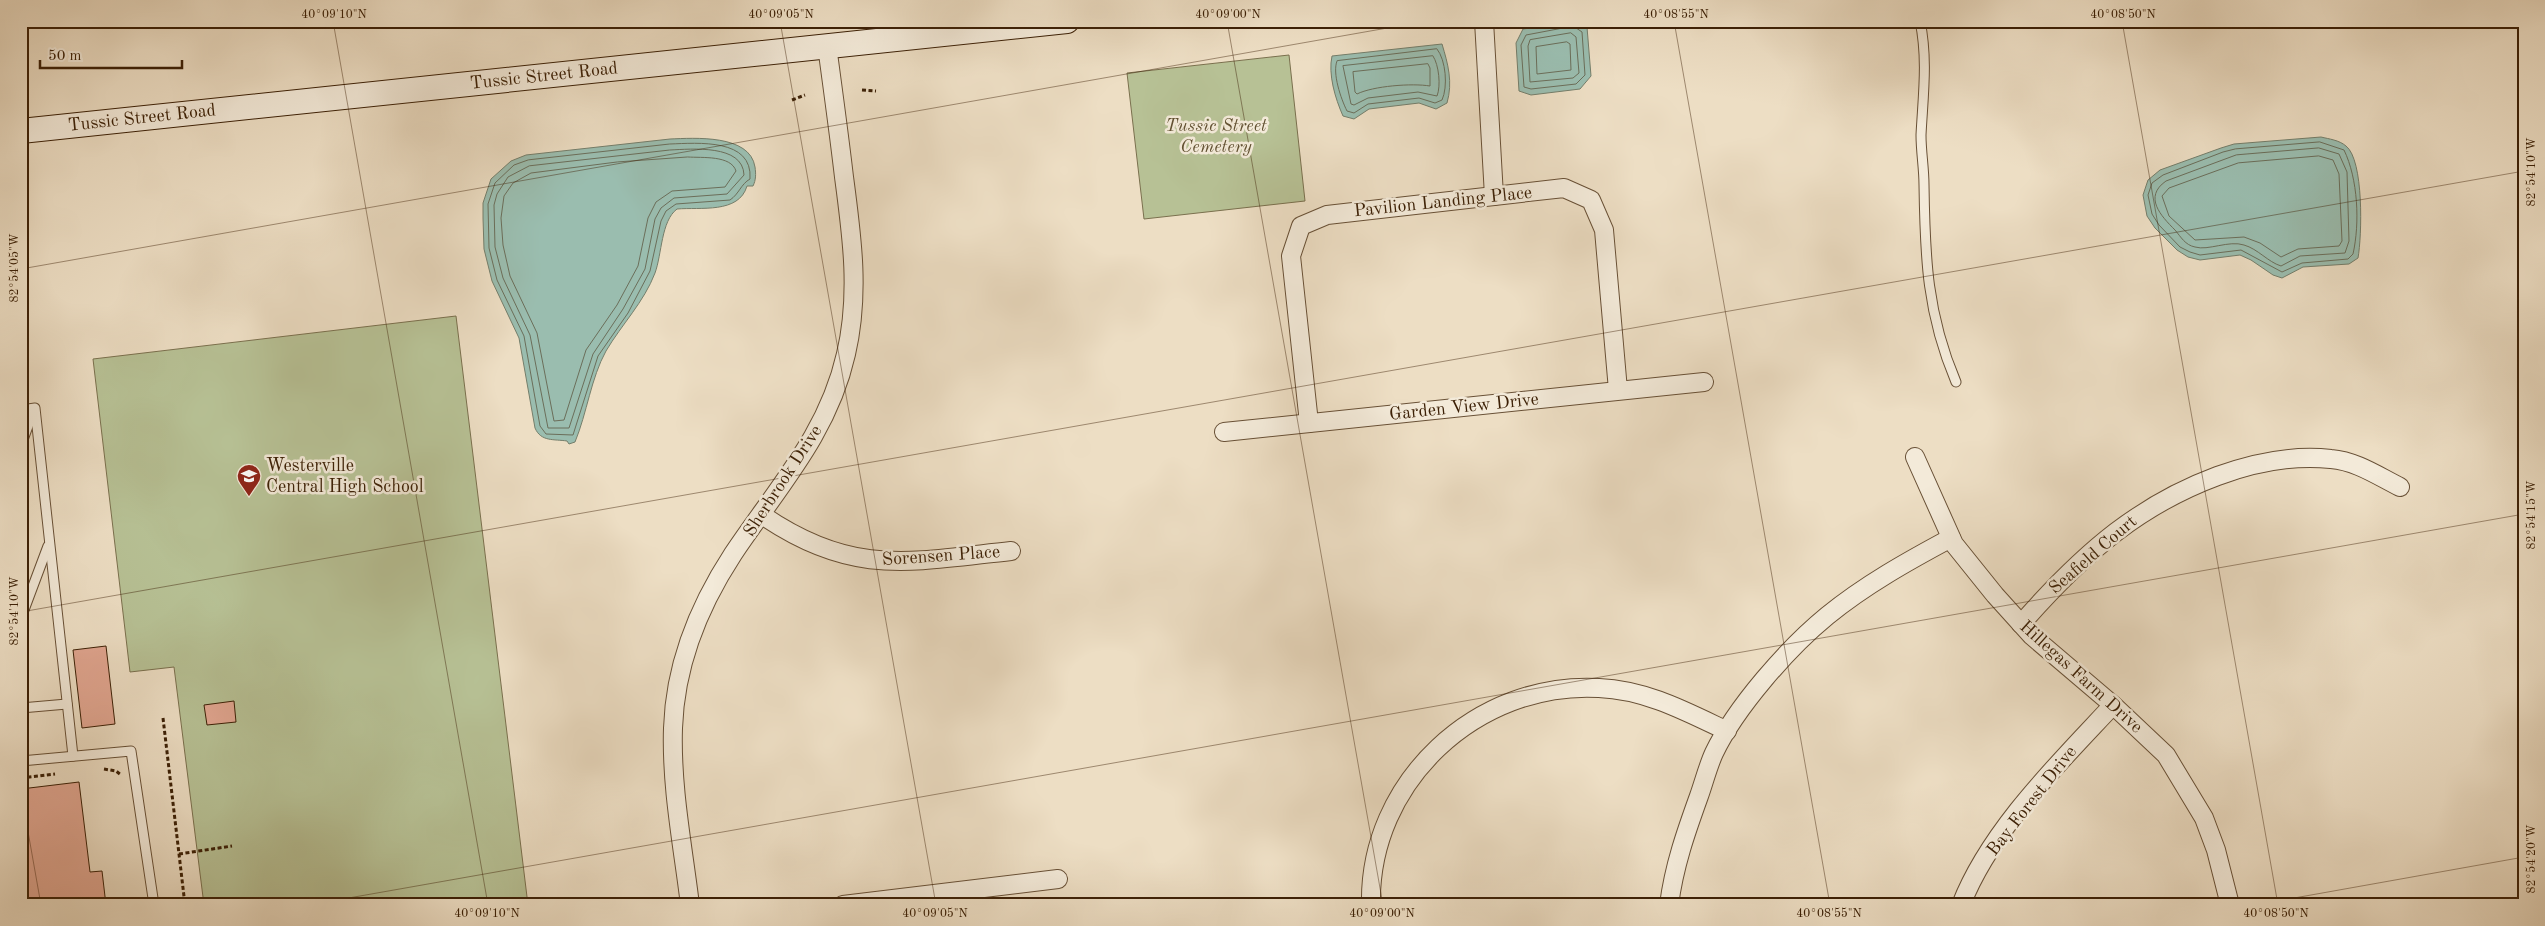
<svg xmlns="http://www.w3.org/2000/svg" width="2545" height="926" font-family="'Old Standard TT',serif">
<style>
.green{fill:#b7c195;stroke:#7a704e}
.water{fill:#9abdaf;stroke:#747e6b}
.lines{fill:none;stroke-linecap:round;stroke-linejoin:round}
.shore{stroke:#6b6e5a;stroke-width:1}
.building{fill:#e2a792;stroke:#3c2006}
.service-casing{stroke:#685036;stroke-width:11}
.minor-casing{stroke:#685036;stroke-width:20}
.secondary-casing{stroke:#3c2006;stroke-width:26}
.path{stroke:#3c2006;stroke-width:3;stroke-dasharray:4 2.5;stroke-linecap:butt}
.service{stroke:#f3ead9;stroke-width:9}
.minor{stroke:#f3ead9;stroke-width:18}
.secondary{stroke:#f3ead9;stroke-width:24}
.ticks{fill:none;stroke:#3c2006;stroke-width:1;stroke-opacity:0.45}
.labels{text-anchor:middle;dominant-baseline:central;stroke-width:5;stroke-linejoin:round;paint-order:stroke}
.street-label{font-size:18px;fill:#3c2006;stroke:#f3ead9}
.park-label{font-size:18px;font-style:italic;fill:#615031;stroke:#f3ead9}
.poi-label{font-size:18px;fill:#3c2006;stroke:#f3ead9;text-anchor:start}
.neatline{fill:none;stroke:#3c2006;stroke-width:2}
.ticks-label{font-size:12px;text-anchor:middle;fill:#3c2006}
</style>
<rect width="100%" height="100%" fill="#eddec4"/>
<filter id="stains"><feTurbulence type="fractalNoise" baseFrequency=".004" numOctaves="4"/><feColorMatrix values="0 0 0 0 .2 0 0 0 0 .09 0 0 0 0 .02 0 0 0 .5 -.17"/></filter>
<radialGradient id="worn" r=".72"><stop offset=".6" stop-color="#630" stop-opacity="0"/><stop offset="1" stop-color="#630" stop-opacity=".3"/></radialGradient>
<g class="green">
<path d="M1289,55L1305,201L1144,219L1127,73Z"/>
<path d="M456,316L528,905H204L174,667L130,672L93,359Z"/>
</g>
<g class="water">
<path d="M1574,22L1587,27L1591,76L1580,89L1531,95L1519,91L1516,43L1523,29Z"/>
<path d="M1442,44C1448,64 1453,82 1447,103L1436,109L1419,103L1369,109L1354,119L1343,116C1335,98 1328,74 1332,56Z"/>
<path d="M2321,137C2329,139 2339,140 2346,146C2364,160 2362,236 2358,258L2349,264L2303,267L2282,278L2273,275L2251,260L2240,255L2200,260L2188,257L2177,250L2155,228L2147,216L2143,195L2148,180L2160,170L2221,148L2234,144Z"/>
<path d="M670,139C694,138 750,134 755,167C756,174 756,180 753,186H747C739,214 700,207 677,209C661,221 662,254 655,273C644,302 622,324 606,351C591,378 587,413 575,442L569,444L567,441C554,439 541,442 535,428L519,338L492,281L484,249L483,218V203L491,179L511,161L526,155Z"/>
</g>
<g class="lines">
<g class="shore">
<path d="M1569,23L1582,32L1585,75L1576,84L1531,89L1524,87L1521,45L1526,35L1563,28Z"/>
<path d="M1571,33L1576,37L1579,73L1573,78L1530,82L1528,46L1530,40Z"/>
<path d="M1567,42L1570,44L1571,70L1537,74L1536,47Z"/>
<path d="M1437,49C1446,60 1448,87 1442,100L1435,103L1419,98L1368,104L1354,113L1347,111C1341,99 1332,73 1337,61Z"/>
<path d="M1433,56C1439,65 1441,86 1437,96L1418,92L1368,98L1354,105L1351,104L1343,66Z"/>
<path d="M1428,64L1430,68V86C1412,83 1373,86 1357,94L1355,92L1353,72Z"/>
<path d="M2320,142L2344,150C2358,179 2360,223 2353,254L2348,259L2302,263L2282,272L2241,250L2200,255L2190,252L2180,247L2159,225L2152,214L2148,195L2152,183L2163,175L2223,152L2235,149Z"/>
<path d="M670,144C698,143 753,138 750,179C741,184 739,194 730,200L676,204L666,211L661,221L650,271L628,313L598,356L573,435L546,434L540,426L524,336L497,280L489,248L488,204L495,183L514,165L528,160Z"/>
<path d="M2319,148L2339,154L2347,172L2349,241L2345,253L2300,256L2281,266C2268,262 2258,249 2244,245C2229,240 2208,251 2195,247C2185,245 2181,237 2175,230C2161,216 2143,197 2166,181L2236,155Z"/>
<path d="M670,150C692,149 743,144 744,175L727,194L674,198L661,208L655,219L645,269L623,309L593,354L569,428H548L530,335L503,278L495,247L494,205L497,194L508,177L529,166Z"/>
<path d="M2319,156L2333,160L2339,174L2342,241L2339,246L2298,249L2281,257L2260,243L2244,237L2195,240L2169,216L2162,196L2169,188L2238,163Z"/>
<path d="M688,157C702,158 731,155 736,171L725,187L672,191L656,202L648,218L638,266L617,305L586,350L564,420L554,421L537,333L510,276L503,245L501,218L504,196L513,183L531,173L617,162Z"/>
</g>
</g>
<g class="building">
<path d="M106,646L115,724L82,728L73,650Z"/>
<path d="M234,701L236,722L207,725L204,705Z"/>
<path d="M79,782L90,872L102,871L106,905H21V789Z"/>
</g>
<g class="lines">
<g class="service-casing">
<g id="service">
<path d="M1920,21C1928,60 1923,96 1921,135C1921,152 1924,168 1924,185C1925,258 1927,314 1956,382"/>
<path d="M21,410L35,408L73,756"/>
<path d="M21,445L34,410"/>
<path d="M21,618L48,546"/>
<path d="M21,708L67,704"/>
<path d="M21,761L131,751L154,905"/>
</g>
</g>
<g class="minor-casing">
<g id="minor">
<path d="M1484,21L1494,196"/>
<path d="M1309,423L1291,256L1301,226L1327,215L1564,188L1591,200L1604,230L1618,390"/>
<path d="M1224,432L1704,382"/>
<path d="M1915,457L1954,544L1995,595L2032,636L2113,705L2166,755L2204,818L2216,850L2230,905"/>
<path d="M762,515C852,577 909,562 1011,551"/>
<path d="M2021,624C2050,591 2082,558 2116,532C2174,488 2257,451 2331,459C2356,461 2378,476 2400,487"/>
<path d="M690,905C683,847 671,787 673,728C675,665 699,606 733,554C777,488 828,434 846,354C860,294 852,237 844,177C839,134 833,90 827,46"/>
<path d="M843,905L1058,879"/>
<path d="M1371,905C1368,782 1477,681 1599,688C1646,690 1685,711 1727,731"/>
<path d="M1669,905C1674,866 1686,832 1699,796C1704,782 1708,766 1714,753C1736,707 1788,648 1827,616C1865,585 1908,561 1951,538"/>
<path d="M1961,905C1990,830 2059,763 2113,705"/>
</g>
</g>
<g class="secondary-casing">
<path id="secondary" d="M21,131L1067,21"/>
</g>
<g class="path">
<path d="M862,90L876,91"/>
<path d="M792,100L805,95"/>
<path d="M163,718L185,905"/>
<path d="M104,769L116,771L121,775"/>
<path d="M21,778L55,774"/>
<path d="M179,854L232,846"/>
</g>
<use href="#service" class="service"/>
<use href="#minor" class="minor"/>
<use href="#secondary" class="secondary"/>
</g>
<path class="ticks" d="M333,21L488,905M780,21L936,905M1227,21L1383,905M1674,21L1830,905M2122,21L2278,905M21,269L1427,21M21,612L2524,171M21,792L41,905M309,905L2524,514M2255,905L2524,857"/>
<defs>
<g id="school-pin" transform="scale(1.25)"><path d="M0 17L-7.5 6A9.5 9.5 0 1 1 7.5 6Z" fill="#8f2418" stroke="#f3ead9"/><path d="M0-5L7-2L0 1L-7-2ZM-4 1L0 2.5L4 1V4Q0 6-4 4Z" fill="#fff"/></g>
</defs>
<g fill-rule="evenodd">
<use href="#school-pin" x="249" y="476"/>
</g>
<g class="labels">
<g class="street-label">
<text transform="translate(544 76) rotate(-6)">Tussic Street Road</text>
<text transform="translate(142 118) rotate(-6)">Tussic Street Road</text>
<text transform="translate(1443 202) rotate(-6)">Pavilion Landing Place</text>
<text transform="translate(1464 407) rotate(-6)">Garden View Drive</text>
<text transform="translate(783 481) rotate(-57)">Sherbrook Drive</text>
<text transform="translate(2093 555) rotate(-41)">Seafield Court</text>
<text transform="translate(941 556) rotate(-4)">Sorensen Place</text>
<text transform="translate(2081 677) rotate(42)">Hillegas Farm Drive</text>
<text transform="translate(2032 801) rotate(-52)">Bay Forest Drive</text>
</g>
<g class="park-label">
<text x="1216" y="126">Tussic Street<tspan x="1216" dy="21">Cemetery</tspan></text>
</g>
<g class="poi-label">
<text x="266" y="466">Westerville<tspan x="266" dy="21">Central High School</tspan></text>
</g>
</g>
<rect width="2545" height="926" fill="none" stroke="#eddec4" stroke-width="55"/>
<path d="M40 60v8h142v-8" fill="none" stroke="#3c2006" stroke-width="2.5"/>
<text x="48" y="60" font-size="15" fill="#3c2006" stroke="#f3ead9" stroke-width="4" paint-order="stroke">50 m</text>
<rect x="28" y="28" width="2490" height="870" class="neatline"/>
<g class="ticks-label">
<text x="334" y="18">40°09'10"N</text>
<text x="781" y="18">40°09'05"N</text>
<text x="1228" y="18">40°09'00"N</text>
<text x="1676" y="18">40°08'55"N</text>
<text x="2123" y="18">40°08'50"N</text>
<text transform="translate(2531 172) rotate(-90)" y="4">82°54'10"W</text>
<text transform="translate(14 268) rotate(-90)" y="4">82°54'05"W</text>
<text transform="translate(2531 515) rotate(-90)" y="4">82°54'15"W</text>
<text transform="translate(14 611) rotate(-90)" y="4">82°54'10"W</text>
<text transform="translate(2531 859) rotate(-90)" y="4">82°54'20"W</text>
<text x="487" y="917">40°09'10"N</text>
<text x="935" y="917">40°09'05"N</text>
<text x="1382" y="917">40°09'00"N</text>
<text x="1829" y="917">40°08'55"N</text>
<text x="2276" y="917">40°08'50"N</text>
</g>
<rect width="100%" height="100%" filter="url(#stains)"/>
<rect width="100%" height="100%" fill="url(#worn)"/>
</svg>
